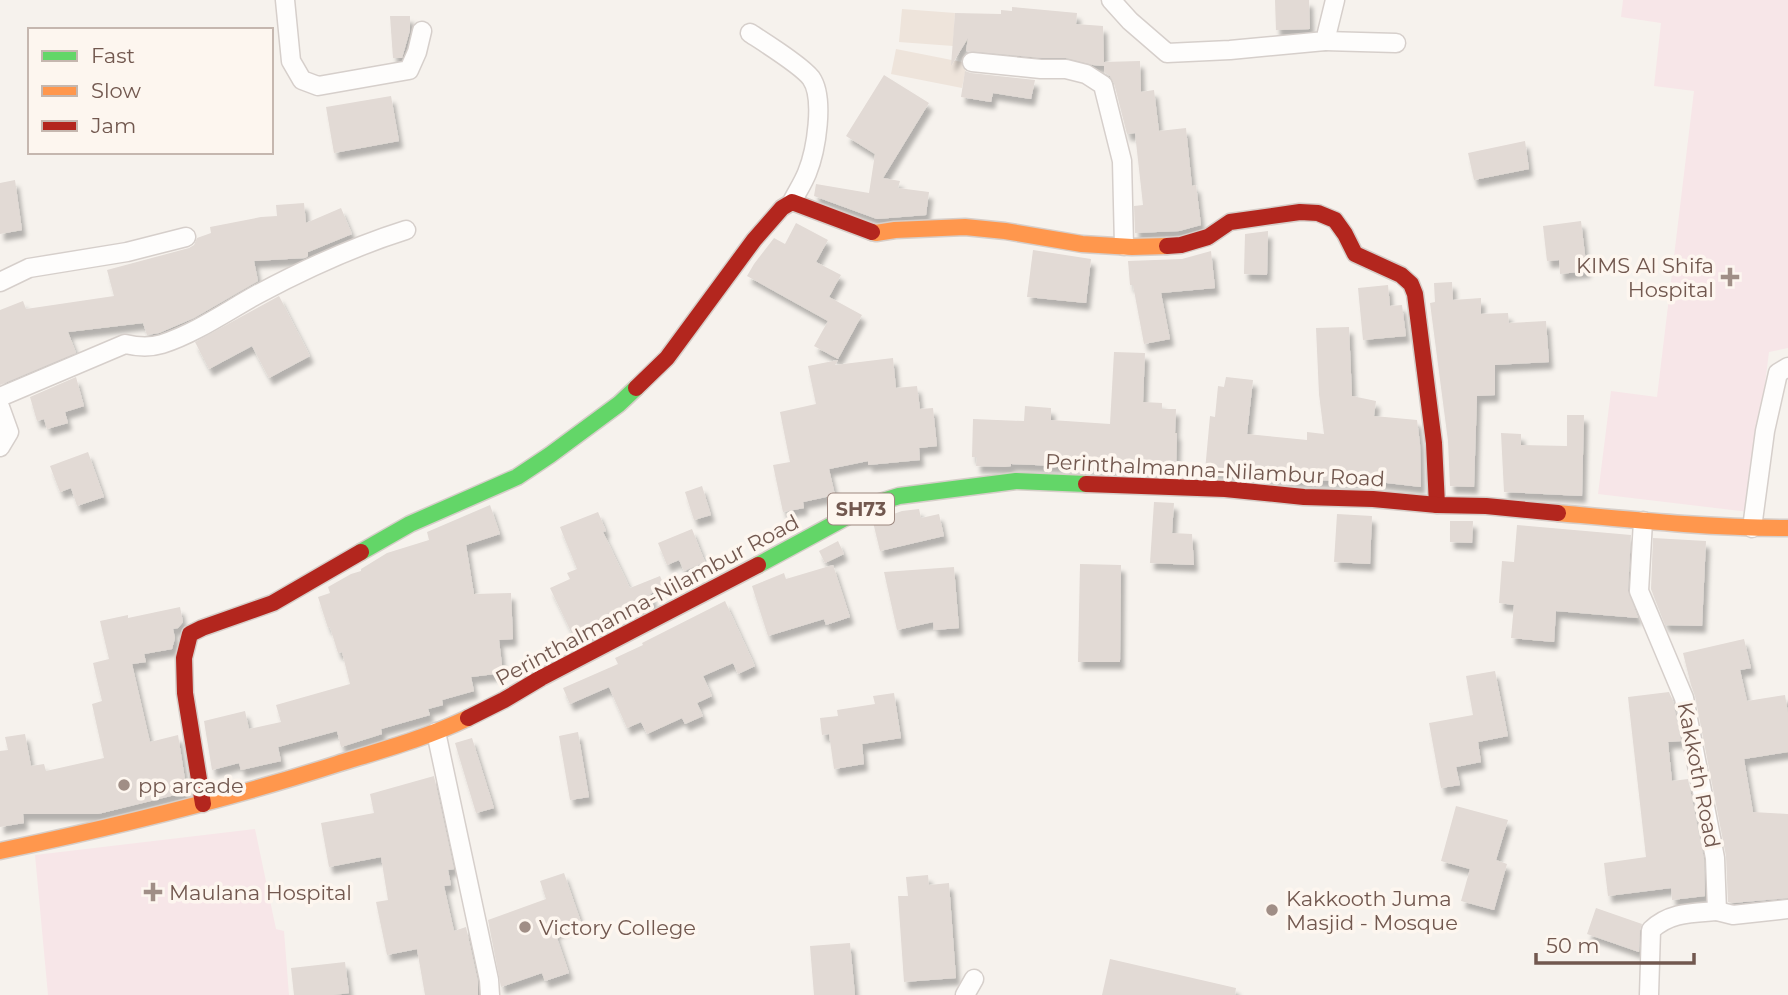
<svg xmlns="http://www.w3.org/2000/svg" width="1788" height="995" font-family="Montserrat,sans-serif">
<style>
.residential{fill:#eee4db}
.medical{fill:#f7e6e8}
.building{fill:#e2dad5;filter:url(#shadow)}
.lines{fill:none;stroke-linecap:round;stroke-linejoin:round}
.street-casing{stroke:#d6cfcb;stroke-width:21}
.fast-casing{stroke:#d6cec9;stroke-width:19}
.slow-casing{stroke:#d6cec9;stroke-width:19}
.jam-casing{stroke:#d6cec9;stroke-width:19}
.street{stroke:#fefdfc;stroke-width:18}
.fast{stroke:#63d668;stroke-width:16}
.slow{stroke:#ff974d;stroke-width:16}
.jam{stroke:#b3261e;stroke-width:16}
.poi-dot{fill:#a08e86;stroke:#fdf6ef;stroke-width:2.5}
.labels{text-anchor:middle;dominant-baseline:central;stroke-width:7;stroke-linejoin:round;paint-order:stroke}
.shield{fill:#fdf6ef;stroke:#9c877f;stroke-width:2}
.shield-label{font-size:19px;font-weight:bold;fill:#72584f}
.poi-label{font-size:21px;fill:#72584f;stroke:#fdf6ef;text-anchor:start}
.street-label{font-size:21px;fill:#72584f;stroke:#fdf6ef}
</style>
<defs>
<filter id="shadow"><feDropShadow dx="4" dy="7" stdDeviation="2" flood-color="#0004"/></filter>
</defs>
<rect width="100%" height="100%" fill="#f6f2ed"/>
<g class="residential">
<path d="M902,9L955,13L953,46L899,42Z"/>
<path d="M896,49L967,63L962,88L891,74Z"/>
</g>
<g class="medical">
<path d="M1623,0H1788V348L1769,352L1749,512L1598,494L1611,391L1657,397L1694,91L1654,86L1661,23L1621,17Z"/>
<path d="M255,829L276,929L284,931L289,995H48L35,855Z"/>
</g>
<g class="building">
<path d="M1275,0H1309L1310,29L1276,30Z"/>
<path d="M1012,7L1077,13L1076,24L1103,26L1104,66L1093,65L1066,58H1042L966,51L968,38L951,66L955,13L1001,14V10L1012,11Z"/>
<path d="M390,16H410V30L402,58H393Z"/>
<path d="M1140,61L1141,92L1154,90L1159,131L1186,128L1192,186L1196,185L1201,225L1179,231L1135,233L1134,206L1143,205L1135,133L1127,134L1114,83L1110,76L1104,72V62Z"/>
<path d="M965,71L971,73L1035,80L1031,99L993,93L991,102L961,97Z"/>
<path d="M884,75L929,103L883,178L900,181L898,188L929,192L926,215L877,219L814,196L816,184L869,193L875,154L846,136Z"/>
<path d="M391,96L399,141L334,153L326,107Z"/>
<path d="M1525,141L1529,169L1474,180L1468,153Z"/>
<path d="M15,180L22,230L0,234V183Z"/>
<path d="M304,203L306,223L341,208L352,234L308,252V256L305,258L254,261L258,281L194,318L159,333L147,335L143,323L68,332L76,353L0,385V310L23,301L26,309L114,296L107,270L189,248L194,245L197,238L211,233L210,227L261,217L277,216L276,205Z"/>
<path d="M1581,221L1587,271L1560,274L1559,260L1547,261L1543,226Z"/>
<path d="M796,223L828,240L816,262L841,275L829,297L862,315L838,359L814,346L828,321L747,276L754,264L774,238L785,244Z"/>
<path d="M1268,231L1267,275L1244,274L1245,234Z"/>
<path d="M1033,250L1091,259L1086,303L1027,297Z"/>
<path d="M1211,251L1215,288L1161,293L1170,339L1144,344L1133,285H1130L1128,261L1182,259Z"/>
<path d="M1452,282L1453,300L1481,298V314L1508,313L1509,323L1546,321L1549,362L1495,365V395L1477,396L1474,487L1450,486L1448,441L1430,303L1435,302L1434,283Z"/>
<path d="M1388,285L1390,306L1402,305L1406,336L1363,340L1358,288Z"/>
<path d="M279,296L310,356L269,378L252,346L209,369L195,342Z"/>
<path d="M1349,327L1352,396L1376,401L1374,416L1417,420L1420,444L1421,487L1370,481L1296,480L1205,471L1210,416L1215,417L1218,386L1224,387L1226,377L1253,380L1247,434L1307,440V432L1324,434L1319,394L1316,328Z"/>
<path d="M1114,352L1145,353L1143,402L1162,403V409H1176L1175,433H1177L1176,471L1011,464V466L1005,467L976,466L977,457H972L973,419L1024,421L1025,406L1051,408V420L1110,424Z"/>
<path d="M893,358L896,388L917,386L920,409L933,408L937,446L919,448L920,460L868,465V461L829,469L835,495L803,502L804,508L783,512L773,465L790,462L780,412L816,404L808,366L838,360L835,365Z"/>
<path d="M76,377L84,406L65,412L68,423L47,429L44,419L37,421L30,397Z"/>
<path d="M1567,415H1584L1582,496L1504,492L1501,433L1521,434V445L1567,446Z"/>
<path d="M88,452L104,497L77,506L71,488L60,492L50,466Z"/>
<path d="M702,486L711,515L694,520L685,492Z"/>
<path d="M1154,502L1174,503L1172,533L1192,534L1194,565L1150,563Z"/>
<path d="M490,505L500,534L466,545L474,594L511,593L513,639L499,640L503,673L471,677L474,691L442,700L443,705L428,709L430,715L381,729L382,734L341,747L337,731L278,747L281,761L241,770L239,763L212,770L204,721L245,711L249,729L281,722L276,705L350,684L342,652L338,653L330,627L328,628L318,597L330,593L328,587L351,574L361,571V569L387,553L429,540L427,532Z"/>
<path d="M919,509L921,518L939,514L944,536L880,551L873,522L888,518V516L902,511Z"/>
<path d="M598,512L606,531L603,532L630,588L660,576L665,587L650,594L654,601L638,609L635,602L592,623L593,633L576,642L550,588L570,579L567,573L577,569L560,527Z"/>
<path d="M1337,514L1372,516L1370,564L1334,562Z"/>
<path d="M1450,521H1473L1472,543L1450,542Z"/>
<path d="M1517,525L1631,535L1628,591L1638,618L1556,611L1554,642L1511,638L1514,605L1499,603L1502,561L1514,562Z"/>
<path d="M692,529L705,562L684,571L679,560L667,565L658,543Z"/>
<path d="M1653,538L1706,541L1702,626L1665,625L1651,589Z"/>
<path d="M838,541L844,554L825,563L819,551Z"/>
<path d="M1080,564L1121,565L1120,662H1078Z"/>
<path d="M833,565L850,617L826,625L824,619L768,636L752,586L784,573L786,579Z"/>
<path d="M954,567L959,628L934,630L933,622L897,630L884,572Z"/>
<path d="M725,601L755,666L738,674L733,663L703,676L712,696L697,703L703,716L685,724L682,718L647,734L641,722L627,728L609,687L570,704L563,688L618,664L615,658L643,645L642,643Z"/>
<path d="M180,607L183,622L178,628L173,629L175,638L172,649L144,654L146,662L132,664L150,742L178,735L187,792L98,814H23L24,823L0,827V751L8,750L5,737L25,734L31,766L44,764L46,771L104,758L92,704L102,701L93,663L109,659L100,621L128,615V618Z"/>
<path d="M1744,639L1751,668L1740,670L1747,701L1785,695L1788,713V752L1744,759L1753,812L1788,814V898L1732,903L1728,902L1726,856L1695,696L1691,685L1683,653Z"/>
<path d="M1495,671L1508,736L1478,742L1481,762L1456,767L1460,785L1441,788L1429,723L1473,715L1466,676Z"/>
<path d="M1669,692L1673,701L1681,741L1668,742L1672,781L1688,779L1704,859L1705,896L1672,900L1671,888L1608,896L1604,863L1646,857L1628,697Z"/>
<path d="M894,693L901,738L862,744L864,764L834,769L829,734L822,735L820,718L838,716L837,710L875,704L873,696Z"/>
<path d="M578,732L589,797L570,800L559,736Z"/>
<path d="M472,738L494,808L476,813L455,743Z"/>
<path d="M434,776L454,869L448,870L451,885L444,886L454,931L466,927L478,982V995H425L417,949L387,955L376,902L388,900L381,857L329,867L321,823L374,813L370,794Z"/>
<path d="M1456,806L1508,820L1496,860L1507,864L1494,910L1461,901L1470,869L1441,861Z"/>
<path d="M564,873L581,922L555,932L569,973L545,981L542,973L501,987L488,920L546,899L540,881Z"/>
<path d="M928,875L929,885L949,883L956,978L904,982L898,896H908L906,877Z"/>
<path d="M1596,908L1642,924L1640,930L1639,952L1587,934Z"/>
<path d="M850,943L855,995H814L810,946Z"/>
<path d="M1110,959L1236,988L1235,995H1102Z"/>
<path d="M345,962L349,993L334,995H294L291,968Z"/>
</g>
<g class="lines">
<g class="street-casing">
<g id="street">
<path d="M285,0L291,61L302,80L318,86L409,70L417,52L422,31"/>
<path d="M1111,0L1130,21L1167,53L1230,50L1325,41L1335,0"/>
<path d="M750,33C765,43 801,65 811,78C825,98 816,151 807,173C803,183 797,192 792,202"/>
<path d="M1325,41L1396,43"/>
<path d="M972,62L1041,69H1066L1086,74L1103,85L1122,161L1124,246"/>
<path d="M0,282L29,268L127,252L186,237"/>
<path d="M0,397L125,344C138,347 149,348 162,344C196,333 227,311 258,294C305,269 355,246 406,230"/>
<path d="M0,407L9,432L0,447"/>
<path d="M1643,521L1639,591L1684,698L1715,858L1717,911C1692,913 1670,912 1651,930L1649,995"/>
<path d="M1752,528L1765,431L1778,373L1788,367"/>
<path d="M436,732L489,980L490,995"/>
<path d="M1717,911L1733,915L1788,909"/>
<path d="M965,995L974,979"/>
</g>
</g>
<g class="fast-casing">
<g id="fast">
<path d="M361,552L410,524L517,477L550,455L619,404L636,388"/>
<path d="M758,565L867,506L899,496L1016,481L1086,484"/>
</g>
</g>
<g class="slow-casing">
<g id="slow">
<path d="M872,232L876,233L895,230L965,227L1005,231L1082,244L1132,247L1167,246"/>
<path d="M1558,513C1634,520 1711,528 1788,528"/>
<path d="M0,851C114,827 226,800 337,764C382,750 426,738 468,718"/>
</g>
</g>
<g class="jam-casing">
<g id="jam">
<path d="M1167,246L1181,245L1208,237L1230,222L1300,212L1318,213L1335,220L1345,234L1355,254L1401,275L1411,284L1415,294L1434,443L1437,505"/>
<path d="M636,388L667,358L754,240L782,208L792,202L872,232"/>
<path d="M1086,484L1225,489L1304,497L1373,499L1437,505L1486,506L1558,513"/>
<path d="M468,718L504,700L541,678L758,565"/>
<path d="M203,804L185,693L184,658L190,634L202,628L273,603L361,552"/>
</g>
</g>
<use href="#street" class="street"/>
<use href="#fast" class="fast"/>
<use href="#slow" class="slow"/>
<use href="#jam" class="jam"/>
</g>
<g class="poi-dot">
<path d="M1726.5 266.5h7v7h7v7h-7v7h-7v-7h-7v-7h7z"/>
<circle cx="124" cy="785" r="7"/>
<path d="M149.5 881.5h7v7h7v7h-7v7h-7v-7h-7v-7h7z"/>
<circle cx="1272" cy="910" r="7"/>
<circle cx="525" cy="927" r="7"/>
</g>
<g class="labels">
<rect class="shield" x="828" y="493.5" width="66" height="31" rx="5"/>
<g class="shield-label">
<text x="861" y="509">SH73</text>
</g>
<g class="poi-label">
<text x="1714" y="265" text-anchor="end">KIMS Al Shifa<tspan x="1714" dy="24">Hospital</tspan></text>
<text x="138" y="785">pp arcade</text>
<text x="169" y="892">Maulana Hospital</text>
<text x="1286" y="898">Kakkooth Juma<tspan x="1286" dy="24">Masjid - Mosque</tspan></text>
<text x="539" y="927">Victory College</text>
</g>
<g class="street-label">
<text transform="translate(1215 470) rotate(3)">Perinthalmanna-Nilambur Road</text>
<text transform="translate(647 600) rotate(-28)">Perinthalmanna-Nilambur Road</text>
<text transform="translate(1699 775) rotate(79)">Kakkoth Road</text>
</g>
</g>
<rect x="28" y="28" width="245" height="126" fill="#fdf6ef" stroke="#c5b7af" stroke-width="2"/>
<rect x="42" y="51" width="35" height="10" fill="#63d668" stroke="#c5b7af" stroke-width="2"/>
<text x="91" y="63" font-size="21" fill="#72584f">Fast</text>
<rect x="42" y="86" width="35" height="10" fill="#ff974d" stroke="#c5b7af" stroke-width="2"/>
<text x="91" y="98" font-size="21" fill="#72584f">Slow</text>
<rect x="42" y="121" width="35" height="10" fill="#b3261e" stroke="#c5b7af" stroke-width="2"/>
<text x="91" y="133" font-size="21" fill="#72584f">Jam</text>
<path d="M1536 953v10h158v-10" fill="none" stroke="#72584f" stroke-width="3.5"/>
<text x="1546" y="953" font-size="21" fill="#72584f" stroke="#fdf6ef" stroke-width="5" paint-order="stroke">50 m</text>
</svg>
